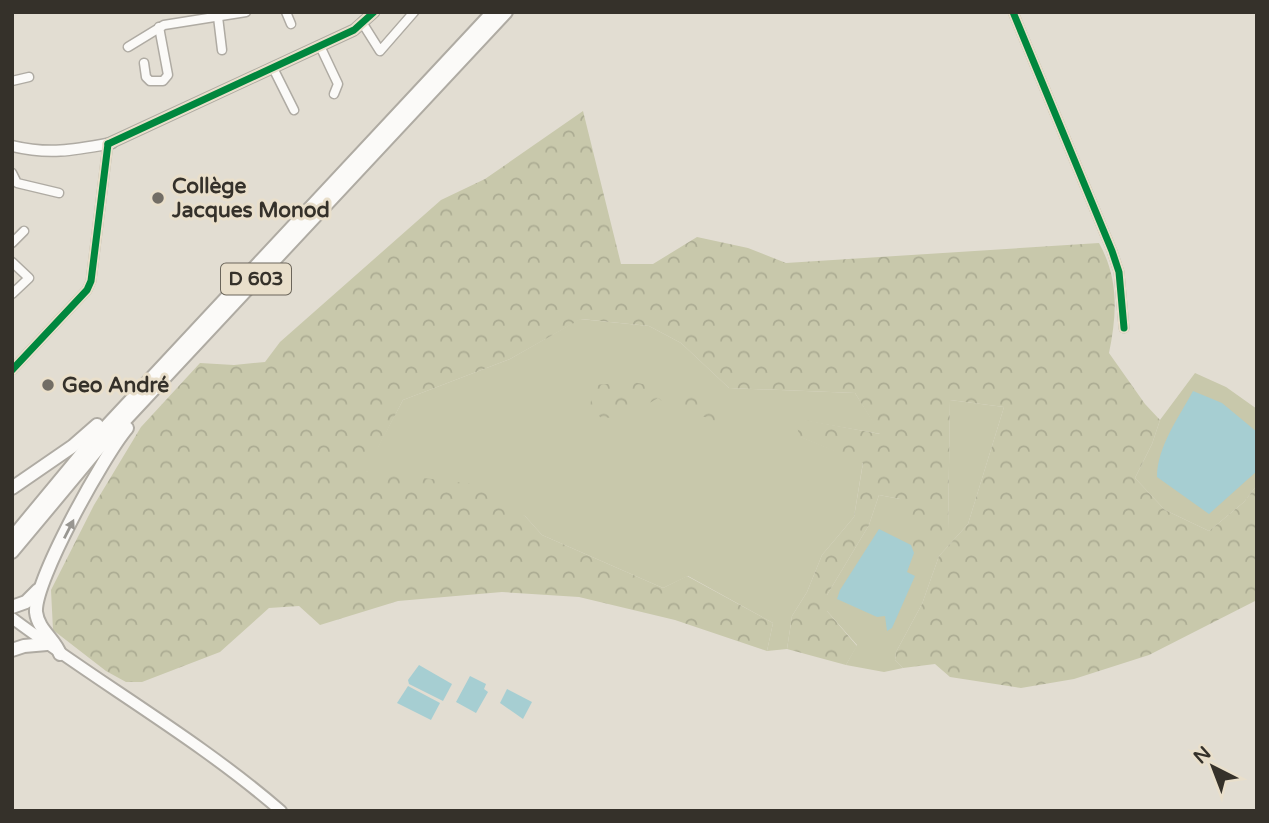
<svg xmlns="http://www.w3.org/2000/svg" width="1269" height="823" font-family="'Varela Round',sans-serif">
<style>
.grass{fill:#c8c8ab}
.forest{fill:url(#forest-crowns)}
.water{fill:#a6ced2}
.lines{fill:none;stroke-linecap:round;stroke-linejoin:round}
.minor-casing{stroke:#afaba3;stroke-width:11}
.tertiary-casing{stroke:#afaba3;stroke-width:13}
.secondary-casing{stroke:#afaba3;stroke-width:14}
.trunk-casing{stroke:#afaba3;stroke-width:16}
.minor{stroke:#fbfaf8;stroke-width:8}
.tertiary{stroke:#fbfaf8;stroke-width:10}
.secondary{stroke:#fbfaf8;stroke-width:10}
.trunk{stroke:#fbfaf8;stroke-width:12}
.cycleway-casing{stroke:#e9dfcb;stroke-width:11}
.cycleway{stroke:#00873e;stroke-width:7}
.oneway{fill:#989691}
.poi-dot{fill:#726d65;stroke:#e9dfcb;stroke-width:2.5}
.labels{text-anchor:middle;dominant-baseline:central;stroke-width:6;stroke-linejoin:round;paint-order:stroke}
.shield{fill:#e9dfcb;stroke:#6b655a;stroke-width:2}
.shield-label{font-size:19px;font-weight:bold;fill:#35312a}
.poi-label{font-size:21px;font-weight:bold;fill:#35312a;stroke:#e9dfcb;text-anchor:start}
</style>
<defs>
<pattern id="forest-crowns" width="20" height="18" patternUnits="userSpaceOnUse" patternTransform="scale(1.75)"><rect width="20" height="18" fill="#c8c8ab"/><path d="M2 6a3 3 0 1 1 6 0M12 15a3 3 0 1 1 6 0" fill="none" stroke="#acac93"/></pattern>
</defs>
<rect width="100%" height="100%" fill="#e2ddd2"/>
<g class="grass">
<path d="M580,319L649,326L681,343L729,388L855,393L881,434L795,419L801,437L863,462L854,517L822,555L807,592L792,616L787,649L767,651L773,623L688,576L663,588L542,535L525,516L365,471L403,400L510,359Z"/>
<path d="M1195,373L1226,387L1257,409V485L1244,502L1209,531L1165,510L1135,478L1152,444L1160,420Z"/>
<path d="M950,400L1004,407L968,524L939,556L922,604L896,652L895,660L903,668L884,672L846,665L857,645L827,611V595L869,525L879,495L900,499L948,531Z"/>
</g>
<g class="forest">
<path d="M583,111L621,264H653L697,237L748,248L786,263L1099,243C1119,279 1117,314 1109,353L1145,404L1160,420L1152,444L1135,478L1165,510L1209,531L1244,502L1257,485V600L1149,655L1074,679L1021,688L950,677L935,664L903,668L895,660L896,652L922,604L939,556L968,524L1004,407L950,400L948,531L915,554L900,499L879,495L869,525L827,595V611L857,646L846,665L787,649L792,616L807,592L822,555L854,517L863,463L800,437L794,418L880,434L855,393L729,388L681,343L649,326L581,319L510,359L403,400L366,471L473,484L525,516L542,535L663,588L687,576L773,623L767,651L675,620L579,597L502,592L398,601L320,625L299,606L269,608L220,652L142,682H126L106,671L53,630L51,590L94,505L141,427L200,363L234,365L265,362L280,342L441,200L485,179Z"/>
<path d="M633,382C665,389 707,393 728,421L725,425L705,417H682L658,398L626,417L601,418L590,406L594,385Z"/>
</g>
<g class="water">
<path d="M1193,391L1222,403L1257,432V471L1209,514L1157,477C1157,447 1179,417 1193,391Z"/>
<path d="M879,529L911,545L914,553L907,572L915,576L892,628L887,631L885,616L877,617L837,599L840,590Z"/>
<path d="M419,665L452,684L443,701L409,684L408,680Z"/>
<path d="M470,676L486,684L484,689L488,692L476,713L456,702Z"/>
<path d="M408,686L440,703L431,720L397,703Z"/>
<path d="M507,689L532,702L523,719L500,703Z"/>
</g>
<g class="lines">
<g class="minor-casing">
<g id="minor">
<path d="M286,12L291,24"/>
<path d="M1013,12L1112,251L1119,272L1124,328"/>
<path d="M218,17L222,50"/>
<path d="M363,24L380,51L414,12"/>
<path d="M320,46L338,84L334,94"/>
<path d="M128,47L164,25L246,12"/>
<path d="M144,63L146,77L150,81H163L168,75L159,27"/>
<path d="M273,68L294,110"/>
<path d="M12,81L29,77"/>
<path d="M12,173L17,183L59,193"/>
<path d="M12,243L24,231"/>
<path d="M12,262L29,278L12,294"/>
<path d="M12,370L87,290L91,281L108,144"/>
</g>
</g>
<g class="tertiary-casing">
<g id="tertiary">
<path d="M108,144L354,30L374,12"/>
<path d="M12,146C50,155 74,150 112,143"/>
</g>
</g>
<g class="secondary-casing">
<path id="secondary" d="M12,618C100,684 198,739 281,811"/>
</g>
<g class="trunk-casing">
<g id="trunk">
<path d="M12,488L73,446L97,425"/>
<path d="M12,538L89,445L493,12"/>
<path d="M12,552L97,450L506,12"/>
<path d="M12,607L26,602L38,590"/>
<path d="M12,650L24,646L47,644"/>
<path d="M60,654C55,639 38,630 36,612C34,581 104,455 127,428"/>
</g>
</g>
<use href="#minor" class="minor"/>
<use href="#tertiary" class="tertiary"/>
<use href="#secondary" class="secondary"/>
<use href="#trunk" class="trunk"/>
<g class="cycleway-casing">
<g id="cycleway">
<path d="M1013,12L1112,251L1119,272L1124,328"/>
<path d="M108,144L354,30L374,12"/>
<path d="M12,370L87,290L91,281L108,144"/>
</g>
</g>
<use href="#cycleway" class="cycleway"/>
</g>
<defs><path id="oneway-solid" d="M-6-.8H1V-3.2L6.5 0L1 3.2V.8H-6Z" transform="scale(1.75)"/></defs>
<use class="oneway" href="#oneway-solid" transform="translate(69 529) rotate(-63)"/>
<g class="poi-dot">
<circle cx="158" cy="198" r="7"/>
<circle cx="48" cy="385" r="7"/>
</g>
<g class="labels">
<rect class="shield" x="221" y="263.5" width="70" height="31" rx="5"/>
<g class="shield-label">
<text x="256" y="279">D 603</text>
</g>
<g class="poi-label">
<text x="172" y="186">Collège<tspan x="172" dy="24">Jacques Monod</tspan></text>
<text x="62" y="385">Geo André</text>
</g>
</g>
<rect width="1269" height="823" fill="none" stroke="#35312a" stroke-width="28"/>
<g transform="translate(1213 767) rotate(318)" stroke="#e9dfcb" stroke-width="5" paint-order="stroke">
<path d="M0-5L12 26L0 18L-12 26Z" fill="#35312a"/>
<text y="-10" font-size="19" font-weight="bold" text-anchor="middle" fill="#35312a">N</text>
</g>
</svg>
